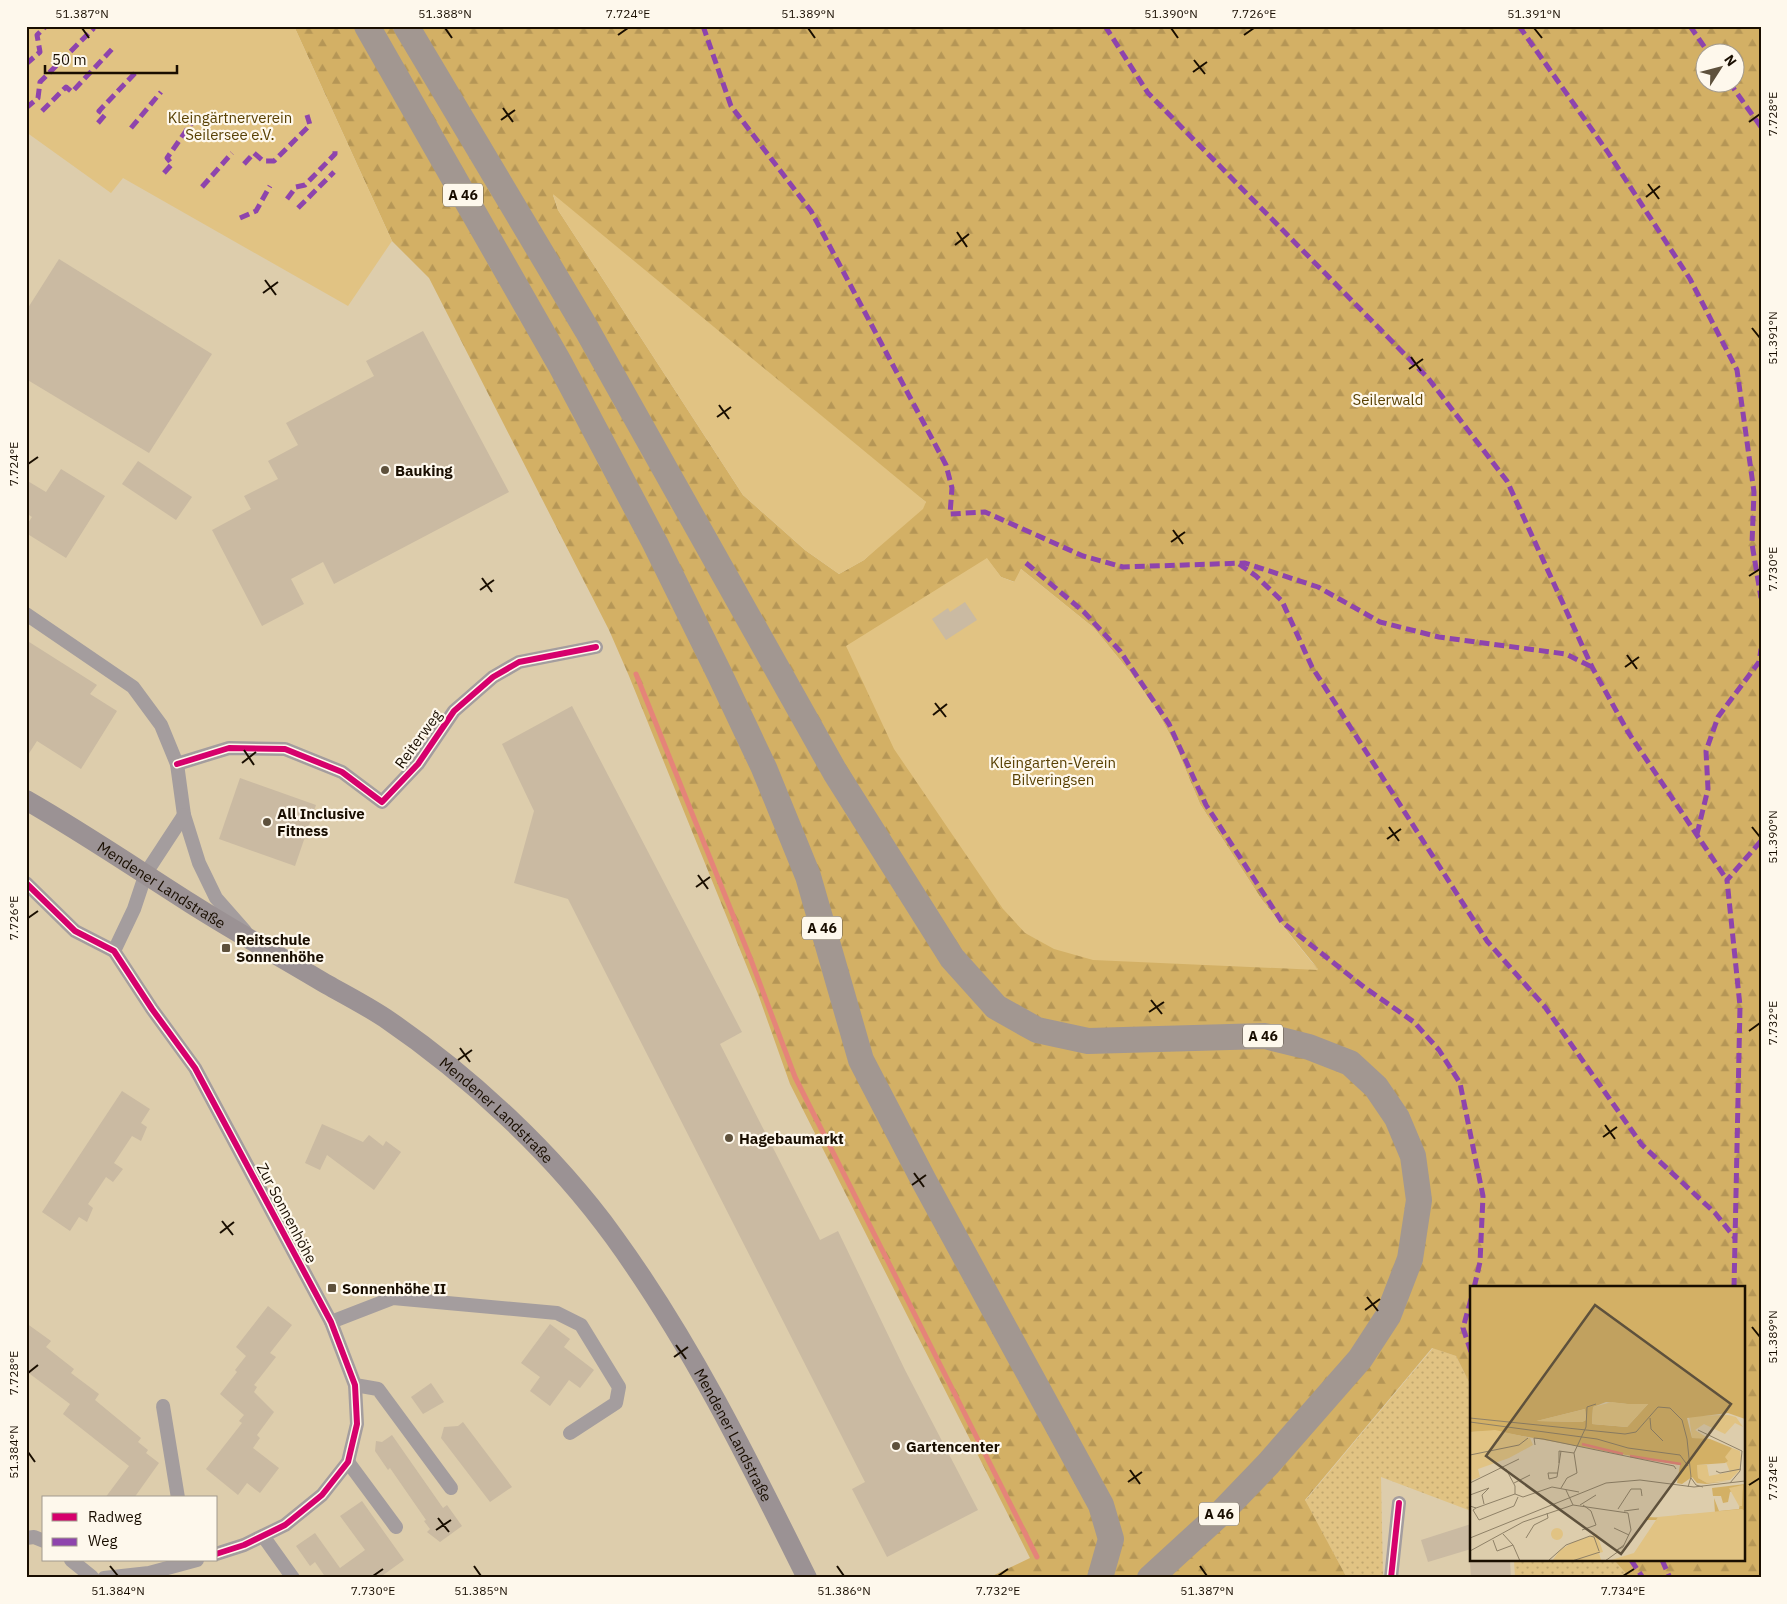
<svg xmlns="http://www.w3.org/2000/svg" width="1787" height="1604" font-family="'IBM Plex Sans',sans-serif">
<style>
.grass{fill:url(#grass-dots)}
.forest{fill:url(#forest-firs);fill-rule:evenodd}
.garden{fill:#e1c383}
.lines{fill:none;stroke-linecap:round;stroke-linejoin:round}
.stream{stroke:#e58479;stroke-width:5}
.building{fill:#cabaa2}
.street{stroke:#a49d9e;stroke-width:14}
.secondary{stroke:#9b9294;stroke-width:20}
.highway{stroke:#a29791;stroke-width:26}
.quiet{stroke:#8e44ad;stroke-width:5;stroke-dasharray:10 5;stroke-linecap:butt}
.cycleway-casing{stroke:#fef8ec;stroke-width:9}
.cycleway{stroke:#d6006c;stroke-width:6}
.ticks{fill:none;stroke:#190e00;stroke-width:2}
.poi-dot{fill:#5e513c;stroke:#fef8ec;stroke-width:2}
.labels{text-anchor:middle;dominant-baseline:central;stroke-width:4.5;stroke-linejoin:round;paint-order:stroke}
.shield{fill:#fef8ec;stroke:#5e5447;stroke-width:1}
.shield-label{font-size:14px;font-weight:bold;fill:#190e00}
.park-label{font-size:15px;fill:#594104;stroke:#fef8ec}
.poi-label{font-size:15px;font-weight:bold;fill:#190e00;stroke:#fef8ec;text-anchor:start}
.street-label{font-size:15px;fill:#190e00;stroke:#fef8ec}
.inset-river{fill:none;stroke:#e58479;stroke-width:2.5}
.inset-road{fill:none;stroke:#8f8167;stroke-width:1}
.view{fill:#5e513c;fill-opacity:0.15;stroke:#5e513c;stroke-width:2.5}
.inset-edge{fill:none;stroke:#190e00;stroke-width:2.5}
.neatline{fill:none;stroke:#190e00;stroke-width:2}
.ticks-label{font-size:12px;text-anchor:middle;fill:#190e00}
</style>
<defs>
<pattern id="grass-dots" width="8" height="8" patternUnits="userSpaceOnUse" patternTransform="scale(1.25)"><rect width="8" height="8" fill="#e1c383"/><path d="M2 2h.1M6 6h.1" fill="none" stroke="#c0a66f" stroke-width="1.8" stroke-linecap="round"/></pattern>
<pattern id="forest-firs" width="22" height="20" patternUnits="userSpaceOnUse" patternTransform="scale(1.25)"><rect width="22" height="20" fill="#d3b065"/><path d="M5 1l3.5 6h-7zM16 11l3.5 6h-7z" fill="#b59656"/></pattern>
</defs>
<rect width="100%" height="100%" fill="#ddcdac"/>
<g class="grass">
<path d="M1433,1348L1456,1356L1471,1386V1511L1381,1477L1383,1578H1347L1305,1501Z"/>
<path d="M1514,1560H1614L1630,1578H1515Z"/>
</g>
<path class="forest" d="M294,26H1761V1578H1630L1614,1560H1743V1288H1471V1386L1456,1356L1432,1348L1305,1500L1347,1578H988L1030,1558L790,1084L758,994L629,676L609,630L429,278L392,241ZM1704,52H1734V82H1704ZM553,195L915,494L926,502L864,560L839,574L805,550L743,495L558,210ZM987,559L1001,577L1015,582L1021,569L1094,628L1130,672L1155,707L1174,742L1200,804L1262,900L1318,969L942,587Z"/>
<g class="garden">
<path d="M26,26H294L392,241L348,306L123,178L111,193L26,132Z"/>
<path d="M553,194L926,502L923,509L864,560L839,574L805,550L743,495L558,210Z"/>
<path d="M987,558L1001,577L1014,582L1021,569L1094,628L1130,672L1155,707L1174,742L1200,804L1262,900L1318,970L1093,960L1054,949L1025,933L1003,909L894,749L846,646Z"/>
</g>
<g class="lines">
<path class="stream" d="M636,674L751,960L795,1077L1037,1557"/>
</g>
<g class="building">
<path d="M59,259L212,354L149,453L26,379V311Z"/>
<path d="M423,331L509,492L334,584L323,562L291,579L304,604L262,626L212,530L251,509L244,496L278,479L268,461L298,445L286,423L374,376L366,361Z"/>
<path d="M138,461L192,497L176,520L122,484Z"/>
<path d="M61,469L105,496L66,558L26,533V526L32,517L26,513V480L46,492Z"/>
<path d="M965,602L977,620L946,640L932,619L948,608L950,612Z"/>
<path d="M26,640L97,685L90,694L117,711L81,769L37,741L26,758Z"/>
<path d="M572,706L742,1032L720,1044L820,1240L838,1231L905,1370L978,1510L887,1557L852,1489L865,1482L568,899L514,883L534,811L502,744Z"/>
<path d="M240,778L316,805L295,866L219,839Z"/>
<path d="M122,1091L150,1109L141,1123L147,1127L141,1141L132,1136L114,1163L123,1169L113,1182L106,1177L88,1204L93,1208L87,1222L79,1217L70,1231L42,1212Z"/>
<path d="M322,1124L363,1142L369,1135L383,1146L386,1141L401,1152L374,1190L327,1155L320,1170L305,1163Z"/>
<path d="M268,1306L292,1325L270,1353L276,1357L254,1385L257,1387L254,1392L274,1412L257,1435L260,1438L253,1448L279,1468L260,1493L247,1483L238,1495L206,1469L242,1423L239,1421L244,1415L220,1394L237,1372L235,1370L246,1356L236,1347Z"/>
<path d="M26,1323L51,1341L46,1347L74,1369L71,1373L99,1394L95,1400L141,1438L138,1442L148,1450L146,1453L159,1463L134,1498H105L129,1466L63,1414L70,1404L26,1371Z"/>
<path d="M550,1324L570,1339L564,1347L594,1370L580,1388L569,1380L550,1406L530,1391L540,1377L521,1363Z"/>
<path d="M431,1383L444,1402L423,1414L411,1397Z"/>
<path d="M463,1422L512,1487L490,1502L441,1438L444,1427L458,1426Z"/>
<path d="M392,1435L443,1508L447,1505L462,1526L440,1542L427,1532L430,1529L424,1521L426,1520L390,1468L388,1470L375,1451L376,1441L382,1442Z"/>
<path d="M362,1501L404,1560L379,1578H326L315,1562L310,1566L296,1546L315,1533L340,1568L365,1550L340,1516Z"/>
<path d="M1471,1524V1549L1428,1562L1421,1540Z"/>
<path d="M1510,1560L1511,1578H1471L1470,1562Z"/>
</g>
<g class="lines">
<g class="street">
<path d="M26,614L133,687L161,725L177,764L184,815L199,863L216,898L245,931"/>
<path d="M177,764L229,748L285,749L342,772L382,802L418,764L454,711L493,677L519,662L596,647"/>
<path d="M26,883L75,931L114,951L152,1009L195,1068L331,1322L355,1385L357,1424L348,1462L322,1495L285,1525L244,1545L216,1554"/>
<path d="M114,951L134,909L146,873L184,815"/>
<path d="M331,1322L393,1298L557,1313L581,1325L619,1387L616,1403L570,1433"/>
<path d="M355,1385L378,1389L451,1488"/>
<path d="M163,1406L178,1498"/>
<path d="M348,1462L396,1527"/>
<path d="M263,1536L293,1578"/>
<path d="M26,1538L34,1537L44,1541"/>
<path d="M71,1560L92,1577"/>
<path d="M104,1578L149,1573L197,1560"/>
<path d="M1391,1578L1399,1503"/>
</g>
<path class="secondary" id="s1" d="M26,800C82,832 135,868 190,903C234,931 281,957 326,984C346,995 367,1006 385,1018C470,1076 554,1154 614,1237C691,1343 749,1461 807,1578"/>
<g class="highway">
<path d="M367,26L560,364L655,543L720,675L764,768L808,876L861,1060L924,1181L1101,1505L1111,1539L1100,1578"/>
<path d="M406,26L587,330L835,772L952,958L996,1007L1037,1030L1088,1041L1265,1036L1309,1047L1350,1063L1376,1087L1397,1118L1413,1156L1419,1200L1410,1259L1388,1316L1360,1359L1269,1463L1221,1513L1150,1578"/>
</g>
<g class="quiet">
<path d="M703,26L731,106L811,211L946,465L952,488L950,514L985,512L1083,556L1123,567L1245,563L1318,587L1380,622L1439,637L1566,654L1592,667"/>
<path d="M1105,26L1148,93L1428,378L1507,481L1592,667L1628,732L1727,880"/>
<path d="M1519,26L1607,151L1690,279L1737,370L1754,492L1752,544L1761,598"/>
<path d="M1690,26L1708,52"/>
<path d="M26,64L40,52L37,35L46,26"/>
<path d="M1729,82L1761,127"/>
<path d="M26,108L38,98L40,82L94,28"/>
<path d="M42,111L66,87L72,92L114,47"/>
<path d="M98,123L105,115L99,111L138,70"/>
<path d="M131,128L161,92"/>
<path d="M244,164L254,153L263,161H274L310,125L307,115"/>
<path d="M164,173L172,164L167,158L193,121"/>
<path d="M202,187L232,153"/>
<path d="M287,199L296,187L305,185L335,154V147"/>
<path d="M298,208L334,172"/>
<path d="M240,218L256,211L270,186"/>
<path d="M1026,563L1084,612L1120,651L1169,724L1206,805L1282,922L1364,987L1414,1022L1439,1050L1460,1083L1483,1196L1480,1262L1474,1288"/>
<path d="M1239,564L1256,576L1282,601L1312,667L1487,941L1545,1007L1642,1145L1715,1213L1735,1238"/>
<path d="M1697,834L1708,789L1706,751L1718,717L1759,662L1761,649"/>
<path d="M1734,1288L1740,1006L1727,880L1761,841"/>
<path d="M1471,1299L1463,1328L1471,1352"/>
<path d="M1631,1560L1643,1578"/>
<path d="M1662,1560L1670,1578"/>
</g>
<g class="cycleway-casing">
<g id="cycleway">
<path d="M177,764L229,748L285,749L342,772L382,802L418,764L454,711L493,677L519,662L596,647"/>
<path d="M26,883L75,931L114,951L152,1009L195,1068L331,1322L355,1385L357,1424L348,1462L322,1495L285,1525L244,1545L216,1554"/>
<path d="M1391,1578L1399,1503"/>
</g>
</g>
<use href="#cycleway" class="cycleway"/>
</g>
<path class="ticks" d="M82,28L89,38M445,28L452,38M808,28L815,38M1171,28L1178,38M1534,28L1542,38M618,35L628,28M1244,35L1254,28M1194,60L1205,74M1193,72L1207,62M503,108L513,122M501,120L515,110M1749,122L1760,114M1648,184L1659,199M1646,197L1660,186M957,232L967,247M955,245L969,234M265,280L276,295M263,293L278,282M1752,328L1760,338M1411,357L1421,371M1409,369L1423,359M719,405L729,419M717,417L731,407M28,464L38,457M1173,530L1183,544M1171,542L1185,532M1749,576L1760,569M482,578L492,592M480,590L494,580M1627,655L1637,669M1625,667L1639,657M935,703L946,717M933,715L947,704M244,750L254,765M242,763L256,752M1389,827L1399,841M1752,827L1760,837M1387,839L1401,829M698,875L708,889M696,887L710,877M28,918L38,911M1151,1000L1162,1014M1149,1012L1164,1002M1749,1031L1760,1023M460,1048L470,1062M458,1060L472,1050M1605,1125L1615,1139M1603,1137L1617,1127M914,1173L924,1187M912,1185L926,1175M222,1221L233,1235M220,1233L234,1222M1367,1297L1378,1311M1365,1310L1380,1299M1752,1327L1760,1337M676,1345L686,1359M674,1357L688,1347M28,1373L38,1365M28,1452L35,1462M1130,1470L1140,1484M1128,1482L1142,1472M1749,1485L1760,1478M438,1518L449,1532M436,1530L451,1520M110,1566L118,1576M474,1566L481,1576M837,1566L844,1576M1200,1566L1207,1576M373,1576L383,1569M998,1576L1008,1569M1623,1576L1634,1569"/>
<g class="poi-dot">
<circle cx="385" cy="470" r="5"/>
<circle cx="267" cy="822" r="5"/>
<rect x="221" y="943" width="10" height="10" rx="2.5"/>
<circle cx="729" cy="1138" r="5"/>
<rect x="327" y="1283" width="10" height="10" rx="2.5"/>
<circle cx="896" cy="1446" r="5"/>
</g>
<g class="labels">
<g class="shield">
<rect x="443" y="183.5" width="40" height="23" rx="4"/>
<rect x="802" y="916.5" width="40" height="23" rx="4"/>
<rect x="1243" y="1024.5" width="40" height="23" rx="4"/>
<rect x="1199" y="1502.5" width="40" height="23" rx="4"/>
</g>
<g class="shield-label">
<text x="463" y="195">A 46</text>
<text x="822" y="928">A 46</text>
<text x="1263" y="1036">A 46</text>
<text x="1219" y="1514">A 46</text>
</g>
<g class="park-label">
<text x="230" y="117">Kleingärtnerverein<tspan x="230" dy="17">Seilersee e.V.</tspan></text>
<text x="1388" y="399">Seilerwald</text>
<text x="1053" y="762">Kleingarten-Verein<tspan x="1053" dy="17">Bilveringsen</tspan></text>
</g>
<g class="poi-label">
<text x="395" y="470">Bauking</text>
<text x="277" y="813">All Inclusive<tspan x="277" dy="17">Fitness</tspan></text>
<text x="236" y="939">Reitschule<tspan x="236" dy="17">Sonnenhöhe</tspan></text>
<text x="739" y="1138">Hagebaumarkt</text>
<text x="342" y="1288">Sonnenhöhe II</text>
<text x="906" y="1446">Gartencenter</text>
</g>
<g class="street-label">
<text transform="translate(418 739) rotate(-54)">Reiterweg</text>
<text stroke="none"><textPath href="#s1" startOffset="160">Mendener Landstraße</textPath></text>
<text stroke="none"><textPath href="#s1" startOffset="565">Mendener Landstraße</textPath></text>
<text transform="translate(287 1213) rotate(62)">Zur Sonnenhöhe</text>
<text stroke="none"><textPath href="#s1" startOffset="970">Mendener Landstraße</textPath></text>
</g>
</g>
<g transform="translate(1470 1286)">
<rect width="275" height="275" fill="#ddcdac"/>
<path d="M258,129L266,131L273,141L265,137L255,148L234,138L225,144L241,154L222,152L219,130ZM262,162L270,165L271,172L269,185L260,194L237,197L228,192L227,179H237L239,190L260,186L254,171Z" fill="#e1c383"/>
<path d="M0,0H275V133L258,127L217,132L222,152L240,153L262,162L255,171L258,175L255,177L227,179L228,192L237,197L259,195L236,198L227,197L222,191L212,198L207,197L210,179L25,145L0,146ZM136,116L169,119L178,118L157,141L122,138L123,121ZM115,123L116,134L112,136L67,135ZM275,198V225L213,234H176V231L204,232L208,229L245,227L244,212L249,225L269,223L273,200L260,206L258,216L253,217L251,210H243L242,202Z" fill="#d3b065" fill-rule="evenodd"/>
<path d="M272,223L275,225V275H138L164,267L188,231ZM81 248a6 6 0 1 1 12 0a6 6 0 1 1-12 0Z" fill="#e1c383"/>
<path d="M142,116L157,118H178L157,141L122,138L123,121ZM115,123L116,134L112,136L66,135ZM25,144L60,152L63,159L39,172L8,183L10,191L0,195V146ZM273,199L272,220H269L259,202ZM127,248L133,266L129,267L131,274L82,275L90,264L103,256Z" fill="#e1c383"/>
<path class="inset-river" d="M112,158L153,168M160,170L211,178"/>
<path class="inset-road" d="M0,132L155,148L166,146L188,121L200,122L212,134L217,153L221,191L218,201M180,132L181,143L193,155M0,136L127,153L158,162L210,169L218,180M228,144L272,165L270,185L260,197M65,159L64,152L73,153L204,180L206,183M0,169L49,159L58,152M89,177V165L104,167M36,183L45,200V208M246,185L250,187L271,183M88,187H78L79,193L87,191L91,165M221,192L226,199L233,201M0,197L49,173M44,197L60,189M91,202L97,192L107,187L104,167L116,141L117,121L126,118M96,204L103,219M45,208L53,211L82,201L109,206M0,209L19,202L12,209L14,218M110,219L126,209M0,220L6,222L45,208M6,222L3,224L9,234L44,220L48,211M148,223L161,203H171L172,210M154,225L169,223M144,242L159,249M112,244L126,239L121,225L113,219M33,248L43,259L50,275M0,252L136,197L170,194L224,201L275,195M56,252L64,239L78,232L77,227M23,254L27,265L43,259M0,265L53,236L103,219L158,227L161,244L153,261L147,264L154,259M78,275L96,259L120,250L124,251L129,265M102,275L130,266M135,275L149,265"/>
<path class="view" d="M125,19L261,118L151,268L16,170Z"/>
<rect width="275" height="275" class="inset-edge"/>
</g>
<rect width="1787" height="1604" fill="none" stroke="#fef8ec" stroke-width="55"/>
<rect x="42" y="1496" width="175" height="65" fill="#fef8ec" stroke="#a29a8e"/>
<rect x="52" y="1513" width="25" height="8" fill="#d6006c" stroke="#a29a8e"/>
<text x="88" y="1522" font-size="15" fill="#190e00">Radweg</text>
<rect x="52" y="1538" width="25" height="8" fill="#8e44ad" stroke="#a29a8e"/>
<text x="88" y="1546" font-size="15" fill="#190e00">Weg</text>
<g transform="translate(1720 68) rotate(54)"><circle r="24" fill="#fef8ec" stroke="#a29a8e"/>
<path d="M0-4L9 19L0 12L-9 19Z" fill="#5e513c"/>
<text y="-8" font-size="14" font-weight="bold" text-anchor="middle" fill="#190e00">N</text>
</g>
<path d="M45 65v8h132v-8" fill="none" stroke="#190e00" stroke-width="2.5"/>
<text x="52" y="65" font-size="15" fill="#190e00" stroke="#fef8ec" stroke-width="4" paint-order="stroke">50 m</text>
<rect x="28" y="28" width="1732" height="1548" class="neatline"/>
<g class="ticks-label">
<text x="82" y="18">51.387°N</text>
<text x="445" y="18">51.388°N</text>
<text x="628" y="18">7.724°E</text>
<text x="808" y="18">51.389°N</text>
<text x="1171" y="18">51.390°N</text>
<text x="1254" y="18">7.726°E</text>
<text x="1534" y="18">51.391°N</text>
<text transform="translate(1773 114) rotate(-90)" y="4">7.728°E</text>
<text transform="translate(1773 338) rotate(-90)" y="4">51.391°N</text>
<text transform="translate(14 464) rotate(-90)" y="4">7.724°E</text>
<text transform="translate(1773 569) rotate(-90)" y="4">7.730°E</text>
<text transform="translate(1773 837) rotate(-90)" y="4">51.390°N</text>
<text transform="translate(14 918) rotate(-90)" y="4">7.726°E</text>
<text transform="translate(1773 1023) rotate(-90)" y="4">7.732°E</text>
<text transform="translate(1773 1337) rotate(-90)" y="4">51.389°N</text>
<text transform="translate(14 1373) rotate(-90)" y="4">7.728°E</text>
<text transform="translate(14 1452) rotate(-90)" y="4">51.384°N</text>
<text transform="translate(1773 1478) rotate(-90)" y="4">7.734°E</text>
<text x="118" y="1595">51.384°N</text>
<text x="373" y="1595">7.730°E</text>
<text x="481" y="1595">51.385°N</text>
<text x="844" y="1595">51.386°N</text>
<text x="998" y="1595">7.732°E</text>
<text x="1207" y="1595">51.387°N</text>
<text x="1623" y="1595">7.734°E</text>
</g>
</svg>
